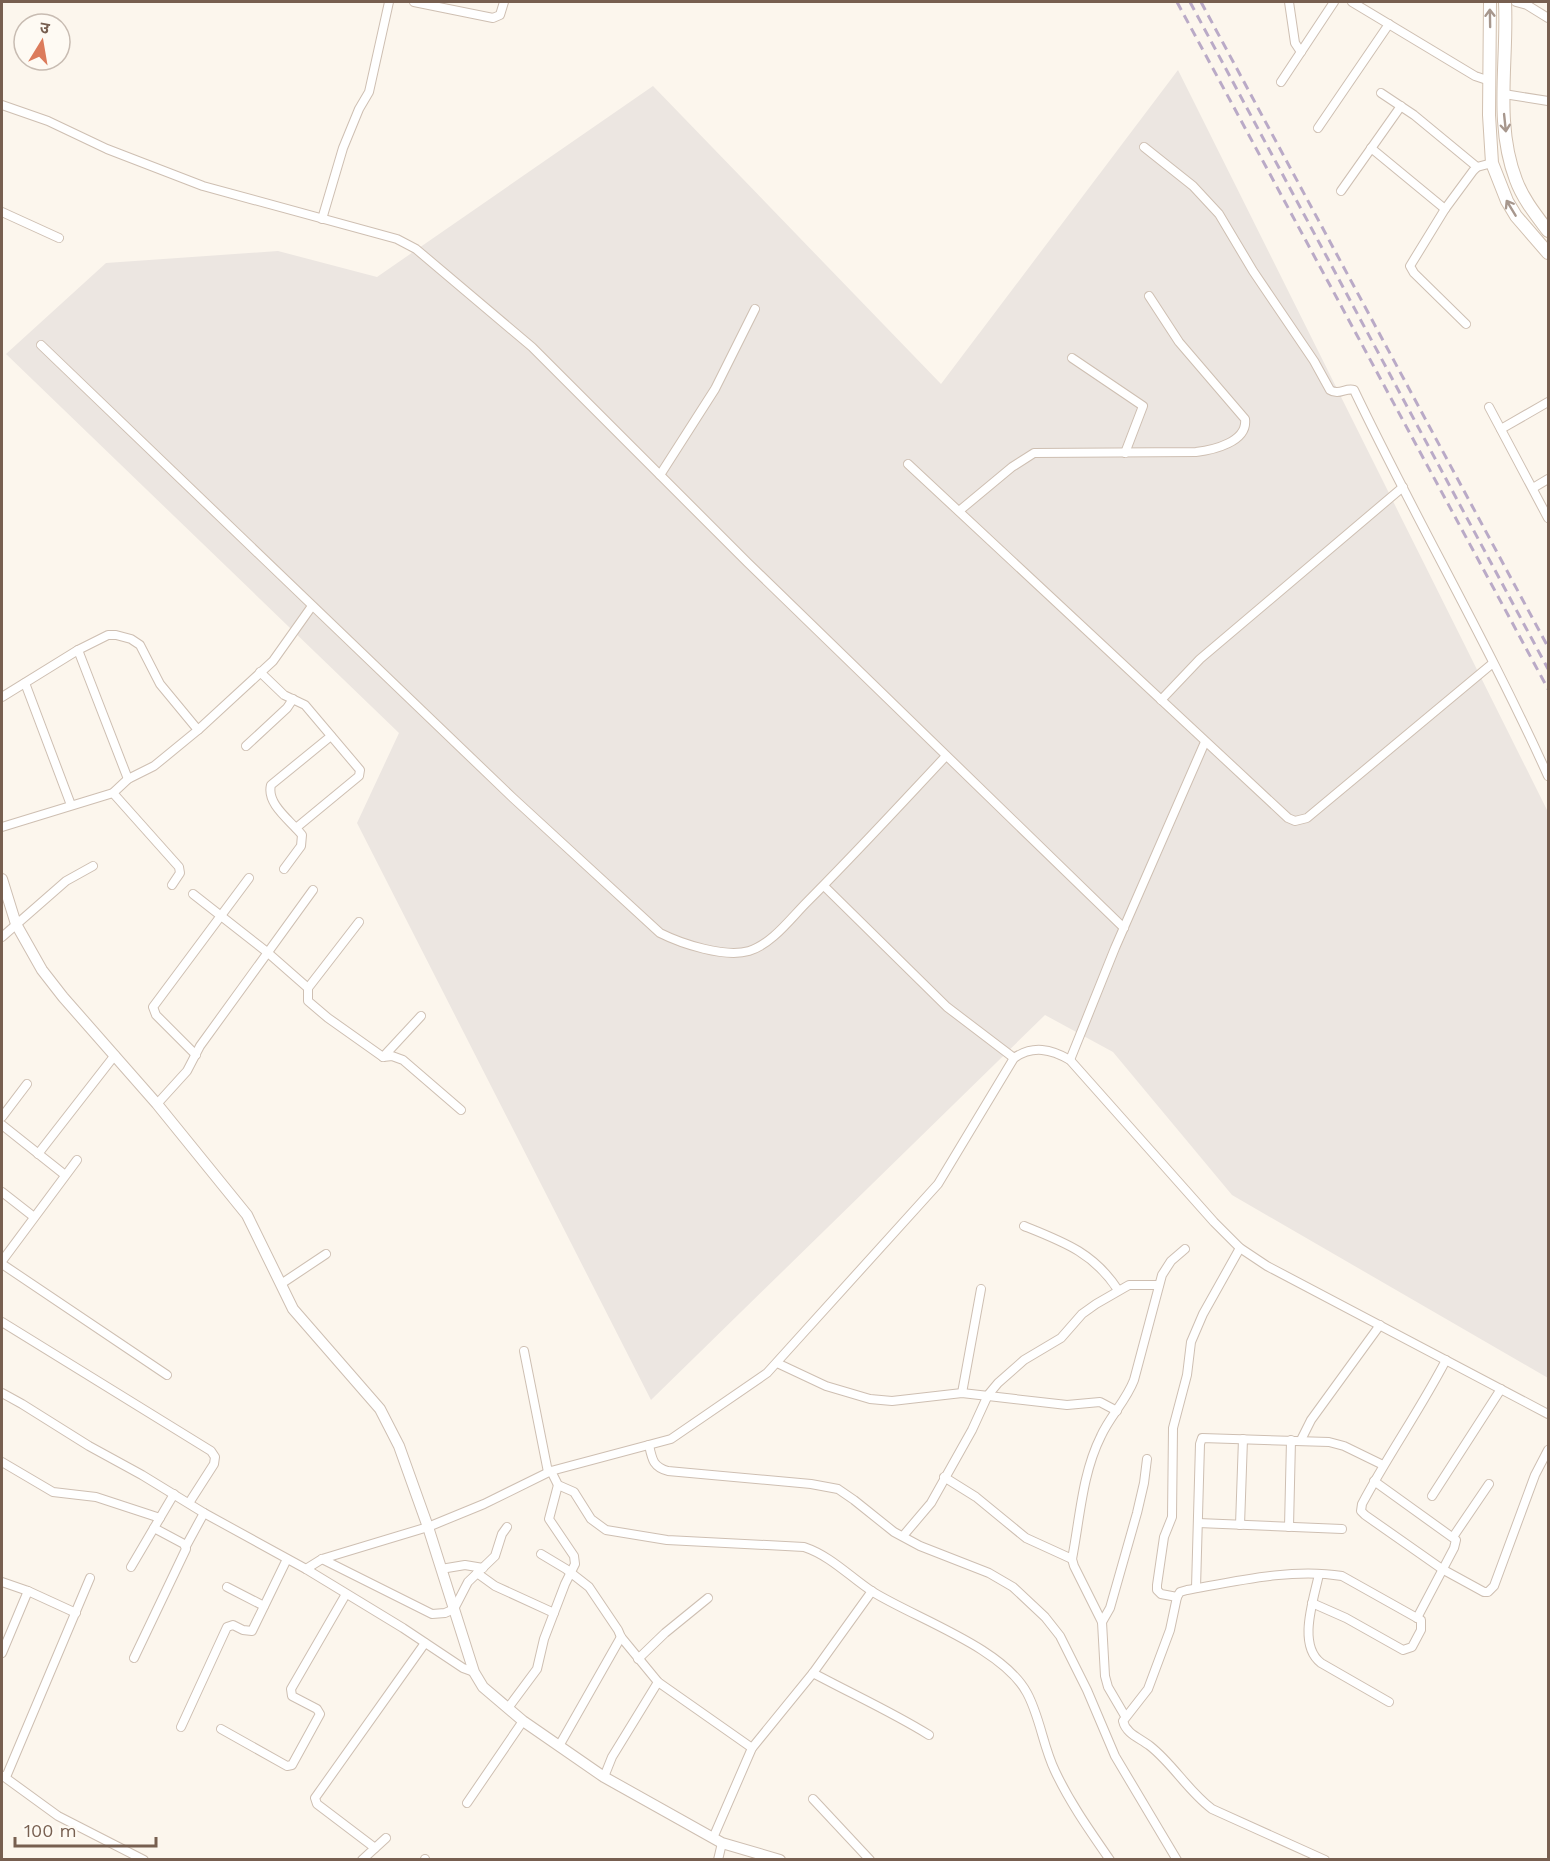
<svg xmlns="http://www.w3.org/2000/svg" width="1550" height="1861" font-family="'Work Sans','Noto Sans Devanagari',sans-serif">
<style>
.industrial{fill:#ece6e1}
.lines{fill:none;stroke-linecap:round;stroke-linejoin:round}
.minor-casing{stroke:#cebfb2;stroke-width:10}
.tertiary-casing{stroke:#cebfb2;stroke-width:12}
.secondary-casing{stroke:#d1c0b0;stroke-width:14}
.minor{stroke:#fff;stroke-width:8}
.tertiary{stroke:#fff;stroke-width:10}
.secondary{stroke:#fff;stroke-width:12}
.rail{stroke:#baaac7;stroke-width:3;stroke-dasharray:9 6;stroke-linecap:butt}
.oneway{stroke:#a7978d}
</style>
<rect width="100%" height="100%" fill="#fcf6ed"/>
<path class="industrial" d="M1178,70L1548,812V1378L1232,1195L1113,1052L1045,1015L651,1400L357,823L399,733L6,354L106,263L278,251L377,277L653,86L941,384Z"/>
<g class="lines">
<g class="minor-casing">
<g id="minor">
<path d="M414,2L493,18L500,15L504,2"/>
<path d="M1289,2L1295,43L1301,52"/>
<path d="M1352,2L1475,76L1490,81"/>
<path d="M1516,2L1527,5L1548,18"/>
<path d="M1281,82L1334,2"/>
<path d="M1381,93L1414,115L1477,167"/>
<path d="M1504,94L1548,101"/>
<path d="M2,105L48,121L107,149L203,186L397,239L416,249L532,347L748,563L1124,928"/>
<path d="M1318,128L1389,24"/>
<path d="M1144,147L1193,186L1219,214L1253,271L1314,361L1330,390C1339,396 1346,387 1354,390C1416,520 1489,645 1548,776"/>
<path d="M1371,148L1445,209"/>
<path d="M1341,191L1401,106"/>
<path d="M2,212L59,238"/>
<path d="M322,219L343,148L359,109L369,92L389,2"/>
<path d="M1466,324L1414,273L1410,266L1445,209L1473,171L1477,167L1492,163"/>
<path d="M41,345L513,798L660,933C682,944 725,958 749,951C772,944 790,919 807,902C855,854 900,805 946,756"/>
<path d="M1072,358L1143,406L1125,453"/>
<path d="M1489,407L1548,518"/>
<path d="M1501,429L1548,402"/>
<path d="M908,464L1288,818L1295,821L1307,818L1493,663"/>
<path d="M660,475L715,389L755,309"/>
<path d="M1533,488L1548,479"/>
<path d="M959,511L1012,467L1034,453L1196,452C1213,450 1248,442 1245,419L1179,342L1149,296"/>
<path d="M78,650L128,779"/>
<path d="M260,672L284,695L305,705L360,770L359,776L296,828"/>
<path d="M25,683L71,805"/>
<path d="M2,697L78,650L108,635H116L131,639L140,645L160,684L198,730"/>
<path d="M1161,700L1200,659L1403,487"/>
<path d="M246,746L287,708L293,699"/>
<path d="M113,793L179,867L180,873L172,885"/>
<path d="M2,827L113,793L128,779L154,766L198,730L273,661L312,606"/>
<path d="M284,869L301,846L302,835C291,821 266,804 271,785L331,736"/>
<path d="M824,886L947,1007L1014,1058"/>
<path d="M193,894L267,952L308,988V1001L328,1018L383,1057L392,1056L403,1060L461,1110"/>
<path d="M2,937L66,881L93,866"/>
<path d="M308,988L359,922"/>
<path d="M196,1055L156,1015L153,1007L249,878"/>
<path d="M383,1057L421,1016"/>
<path d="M1070,1060L1115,948L1205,742"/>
<path d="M157,1104L187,1071L200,1046L313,890"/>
<path d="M2,1117L27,1084"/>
<path d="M2,1125L65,1175"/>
<path d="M38,1154L115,1055"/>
<path d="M2,1192L34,1217"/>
<path d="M1024,1226C1064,1242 1094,1253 1118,1290"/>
<path d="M2,1261L77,1160"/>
<path d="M2,1264L167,1375"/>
<path d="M281,1284L326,1254"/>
<path d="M2,1322L211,1451L215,1457L214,1464L189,1503"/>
<path d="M524,1351L548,1472"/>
<path d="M1446,1360C1420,1410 1388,1455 1362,1504L1361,1511L1365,1515L1442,1569L1484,1592H1488L1494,1586L1535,1475L1548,1450"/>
<path d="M777,1363L826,1386L870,1399L892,1401L962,1393L1067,1405L1100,1402L1117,1411"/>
<path d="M2,1393L22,1404L89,1446L142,1475L204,1513L306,1569L403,1628L463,1668L474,1672"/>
<path d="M962,1393L981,1289"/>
<path d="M1301,1440L1311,1420L1380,1325"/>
<path d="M649,1445C652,1459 653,1467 668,1471L811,1484L838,1489L854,1500L894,1532L920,1546L989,1573L1013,1587L1045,1617L1060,1636L1087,1690L1115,1756L1177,1860"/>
<path d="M2,1462L53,1492L96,1497L160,1518"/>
<path d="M551,1471L558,1485L574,1492L591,1519L606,1530L667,1540L804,1547C831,1556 850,1577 873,1592C917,1619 1003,1648 1027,1693C1040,1717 1043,1746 1055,1771C1070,1803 1090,1831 1110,1860"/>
<path d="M944,1477L976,1497L1026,1538L1072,1559"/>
<path d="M1374,1481L1456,1540L1454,1548L1417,1618"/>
<path d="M1432,1496L1501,1389"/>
<path d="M1198,1523L1342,1529"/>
<path d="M1240,1525L1243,1439"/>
<path d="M1289,1527L1291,1440"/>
<path d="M903,1536L931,1503L972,1430L988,1395L998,1383L1024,1360L1061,1338L1082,1314L1096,1304L1129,1285H1159"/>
<path d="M1453,1537L1489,1484"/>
<path d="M186,1546L204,1513"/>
<path d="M541,1554L566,1569L589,1587L618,1630L621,1637L658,1682L752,1748"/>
<path d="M322,1559L432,1614L445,1613L454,1609L468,1582L495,1556L502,1534L507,1527"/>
<path d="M131,1567L174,1494"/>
<path d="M306,1569L322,1559L428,1527L484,1504L551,1471L671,1439L767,1373L938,1184L1014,1058C1033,1045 1051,1049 1070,1060L1214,1222L1240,1248L1267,1266L1548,1414"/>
<path d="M441,1569L465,1565L483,1568"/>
<path d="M477,1573L495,1586L554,1613"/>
<path d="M1319,1574C1314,1599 1297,1645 1321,1663L1389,1702"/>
<path d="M2,1582L28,1591L76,1613"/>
<path d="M227,1587L264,1606"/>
<path d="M1196,1588L1200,1444L1202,1438L1329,1442L1344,1446L1383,1465"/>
<path d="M1177,1597L1161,1594L1157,1590V1585L1164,1537L1172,1517L1173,1428L1187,1375L1191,1342L1203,1314L1240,1248"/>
<path d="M1312,1603L1346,1618L1403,1650L1412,1647L1421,1630V1620L1417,1618L1342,1576C1291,1568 1237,1581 1187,1590L1180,1592L1177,1597L1170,1630L1148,1689L1123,1721C1126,1734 1140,1738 1150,1746C1173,1764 1188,1791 1212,1809L1325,1860"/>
<path d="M1102,1622L1110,1608L1137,1513L1144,1483L1147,1459"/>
<path d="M2,1653L28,1591"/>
<path d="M134,1658L186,1549L184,1544L154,1528"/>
<path d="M638,1659L665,1633L708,1598"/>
<path d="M813,1673C852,1694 892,1712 929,1735"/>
<path d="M508,1708L537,1669L544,1639L565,1584L575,1564L574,1556L549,1519L558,1485"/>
<path d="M1125,1716L1108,1687L1105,1676L1102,1622L1074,1566L1072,1559C1080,1518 1082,1474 1101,1436C1110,1416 1126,1401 1134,1380L1162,1275L1171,1261L1185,1249"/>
<path d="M181,1727L227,1627L233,1625L243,1630L252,1631L287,1559"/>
<path d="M221,1729L287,1766L292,1765L320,1714L317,1709L292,1696L291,1689L346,1594"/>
<path d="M559,1746L621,1637"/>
<path d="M3,1776L58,1816L144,1860"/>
<path d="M6,1777L90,1578"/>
<path d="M604,1777L612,1757L658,1682"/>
<path d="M813,1799L870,1860"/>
<path d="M467,1803L523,1721"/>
<path d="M713,1838L752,1748L813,1673L872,1591"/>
<path d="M375,1848L317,1804L315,1798L425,1643"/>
<path d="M362,1860L386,1838"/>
<path d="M425,1860V1859"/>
<path d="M718,1860L722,1843"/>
</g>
</g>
<g class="tertiary-casing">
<path id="tertiary" d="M2,879L16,924L42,970L63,997L157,1104L247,1215L293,1309L380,1409L399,1446L428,1527L474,1672L483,1687L523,1721L604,1777L722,1843L780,1860"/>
</g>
<g class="secondary-casing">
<g id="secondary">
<path d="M1490,2L1489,115L1492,163L1507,201L1516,216L1548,253"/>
<path d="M1505,2C1508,61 1494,123 1516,180C1523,199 1536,215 1548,231"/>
</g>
</g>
<use href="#minor" class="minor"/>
<use href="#tertiary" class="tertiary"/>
<use href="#secondary" class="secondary"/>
<g class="rail">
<path d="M1177,2L1548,689"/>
<path d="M1190,2L1548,669"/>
<path d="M1201,2L1548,647"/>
</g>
</g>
<defs><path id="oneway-shaft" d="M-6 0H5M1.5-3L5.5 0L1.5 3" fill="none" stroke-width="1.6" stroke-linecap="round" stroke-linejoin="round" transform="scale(1.5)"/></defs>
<g class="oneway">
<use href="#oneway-shaft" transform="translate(1490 18) rotate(-91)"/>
<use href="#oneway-shaft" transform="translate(1505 123) rotate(84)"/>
<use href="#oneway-shaft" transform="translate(1511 208) rotate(-121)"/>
</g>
<rect width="1550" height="1861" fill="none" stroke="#775f50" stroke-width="6"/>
<g transform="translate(42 42) rotate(11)"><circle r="28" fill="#fefaf3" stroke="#c8bcb2" stroke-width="1.5"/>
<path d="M0-4.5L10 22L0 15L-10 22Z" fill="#dc7b5b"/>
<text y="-9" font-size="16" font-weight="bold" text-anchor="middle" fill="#775f50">उ</text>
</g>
<path d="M15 1837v9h141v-9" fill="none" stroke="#775f50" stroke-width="3"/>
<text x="24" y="1837" font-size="18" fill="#775f50" stroke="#fefaf3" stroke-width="4.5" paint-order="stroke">100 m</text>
</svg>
